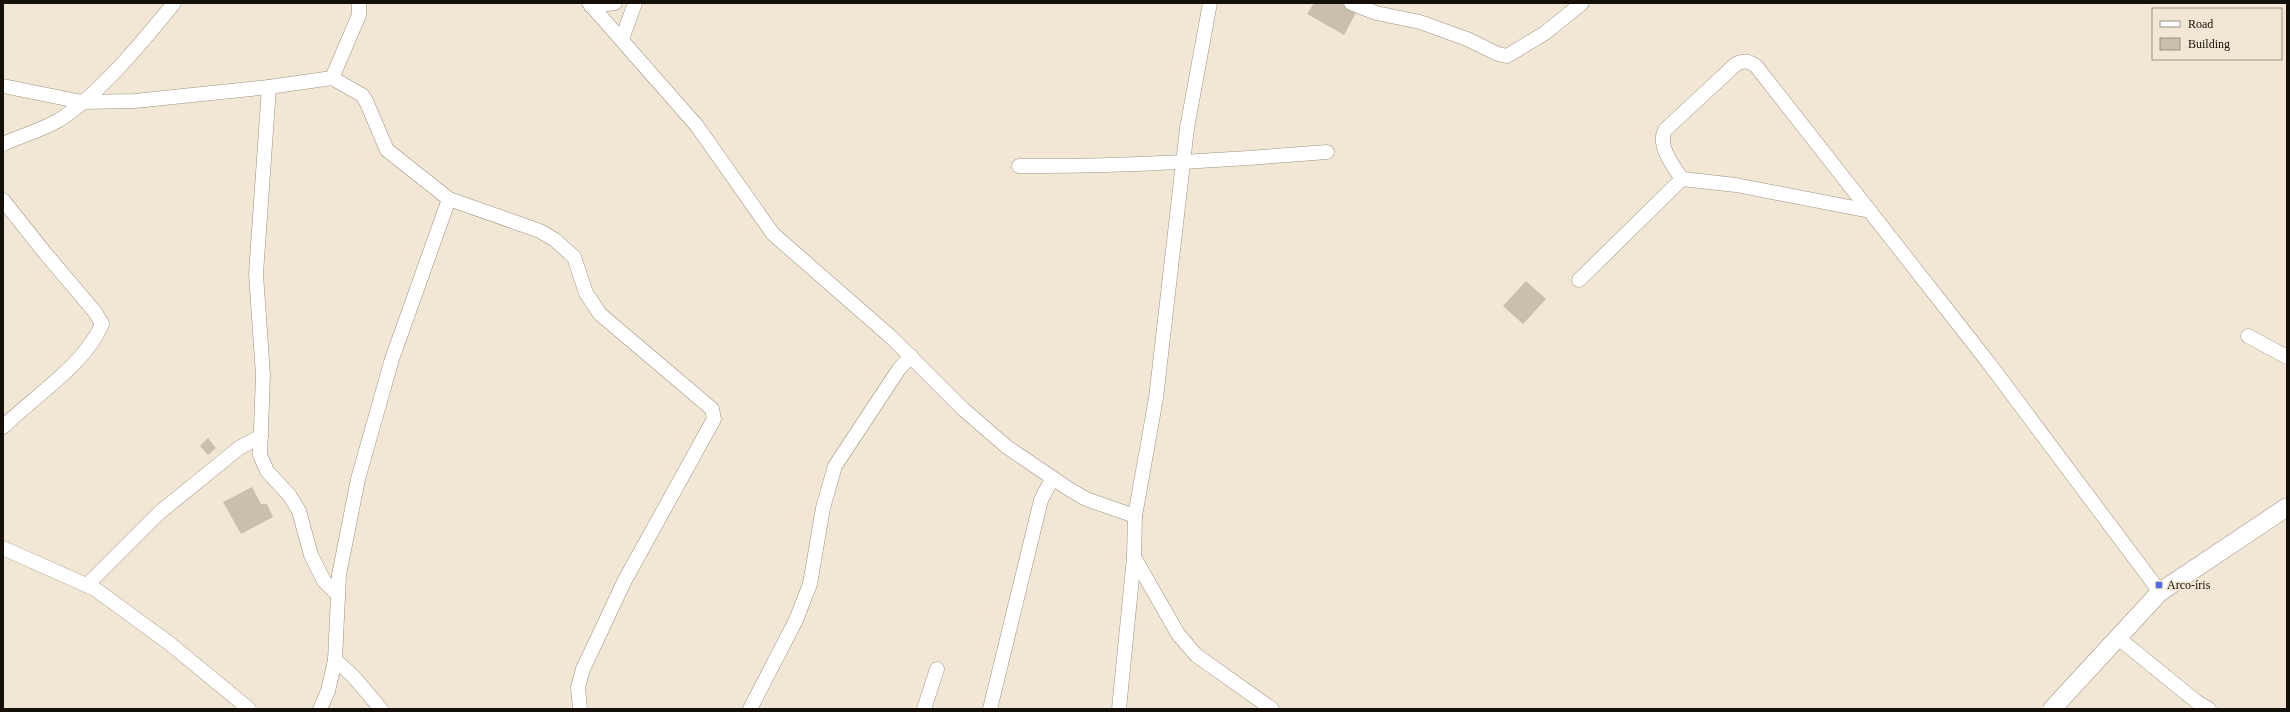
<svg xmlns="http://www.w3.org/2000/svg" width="2290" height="712" font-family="'Times New Roman',serif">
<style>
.building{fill:#cabfac}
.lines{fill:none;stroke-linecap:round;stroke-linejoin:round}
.minor-casing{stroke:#9d9381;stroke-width:15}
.tertiary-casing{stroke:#9d9381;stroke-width:19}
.minor{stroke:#fff;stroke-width:14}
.tertiary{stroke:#fff;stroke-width:18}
.poi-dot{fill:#526de2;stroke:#f2e7d4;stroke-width:1.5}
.labels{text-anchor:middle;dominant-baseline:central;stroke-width:3.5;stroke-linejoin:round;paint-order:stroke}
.poi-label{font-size:12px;fill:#141009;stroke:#f2e7d4;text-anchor:start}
</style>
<rect width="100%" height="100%" fill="#f2e7d4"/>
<g class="building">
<path d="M1314,3H1341L1357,11L1344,35L1307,14Z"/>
<path d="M1526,281L1546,299L1523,324L1503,306Z"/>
<path d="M208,438L216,448L208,455L200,446Z"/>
<path d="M252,487L261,504H267L273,517L241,534L223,502Z"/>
</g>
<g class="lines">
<g class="minor-casing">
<g id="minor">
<path d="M589,3L697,126L773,234L891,337L963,409L1007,447L1069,489L1086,499L1135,516"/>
<path d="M1351,3L1376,13L1420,22L1467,39L1498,54L1507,56L1545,33L1582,3"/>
<path d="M591,6L615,3"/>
<path d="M622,39L635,3"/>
<path d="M3,86L82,102L135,101L269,87L332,78L359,15V3"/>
<path d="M269,87L256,274L263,375L260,455L267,471L290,496L299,511L311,555L324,581L338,595"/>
<path d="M3,144C21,136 42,130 59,120C99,95 144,40 174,3"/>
<path d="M1019,166C1122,167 1225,160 1327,152"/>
<path d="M1682,179L1736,185L1870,211"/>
<path d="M449,199L540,231L555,240L574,257L586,293L600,314L712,409L714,419L625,580L583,669L578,687L580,709"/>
<path d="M3,200L45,253L95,312L102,324C85,365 34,396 3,427"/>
<path d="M1579,280L1682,179C1673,166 1657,145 1665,130L1736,64C1744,60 1749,61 1756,66L1988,362L2160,592"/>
<path d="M2248,336L2287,357"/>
<path d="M3,548L95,589L169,643L249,709"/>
<path d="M1134,557L1178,634L1196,655L1272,709"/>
<path d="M87,585L159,513L239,448L261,436"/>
<path d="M2117,637L2197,702L2209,709"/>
<path d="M335,660L353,676L381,709"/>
<path d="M320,709L328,691L335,660L339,575L358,479L392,359L449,199L387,150L366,101L362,95L332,78"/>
<path d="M750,709L796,620L810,584L823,508L835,466L899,369L911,356"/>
<path d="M924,709L937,669"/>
<path d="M990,709L1041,500L1052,479"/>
<path d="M1119,709L1134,557L1135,516L1156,398L1187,128L1210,3"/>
</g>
</g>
<g class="tertiary-casing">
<path id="tertiary" d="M2052,709L2160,592L2287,507"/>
</g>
<use href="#minor" class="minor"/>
<use href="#tertiary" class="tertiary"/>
</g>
<rect class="poi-dot" x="2155" y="581" width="8" height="8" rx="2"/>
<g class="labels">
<g class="poi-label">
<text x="2167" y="585">Arco-íris</text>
</g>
</g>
<rect width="2290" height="712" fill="none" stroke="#141009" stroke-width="8"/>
<rect x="2152" y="8" width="130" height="52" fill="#f2e7d4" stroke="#999183"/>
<rect x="2160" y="21" width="20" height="6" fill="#ffffff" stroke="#999183"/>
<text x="2188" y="28" font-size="12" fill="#141009">Road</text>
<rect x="2160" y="38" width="20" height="12" fill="#cabfac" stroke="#999183"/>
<text x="2188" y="48" font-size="12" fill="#141009">Building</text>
</svg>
